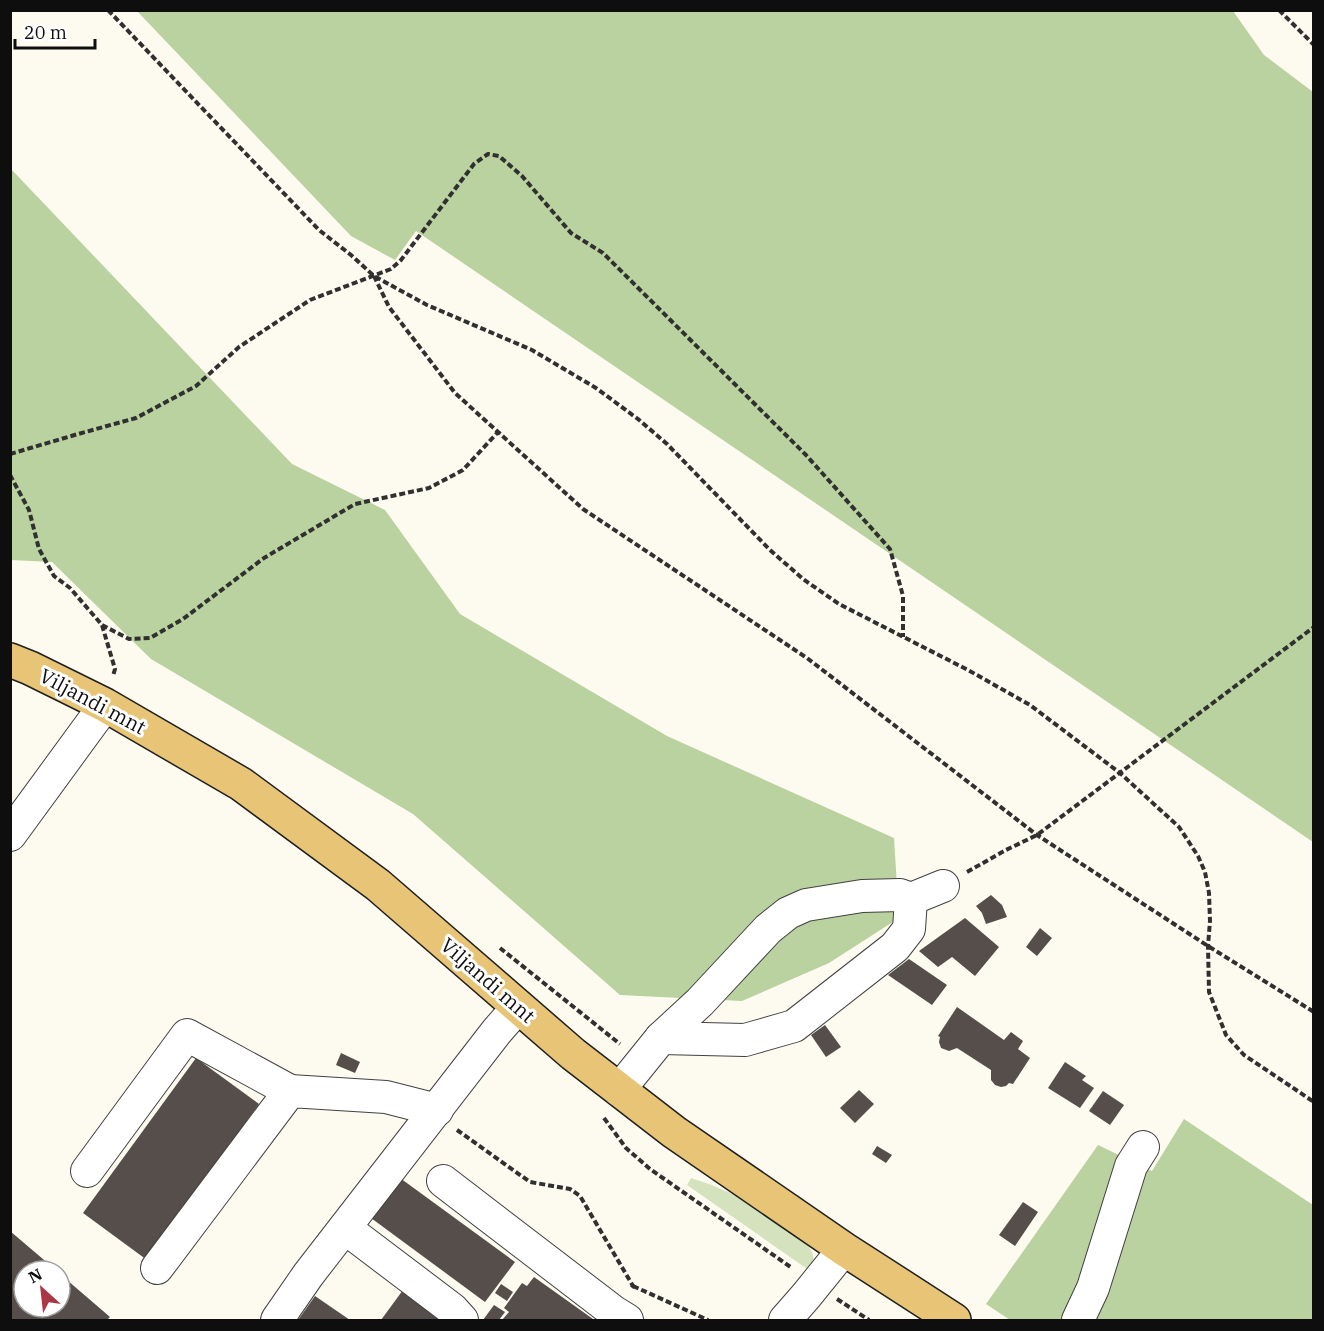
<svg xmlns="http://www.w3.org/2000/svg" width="1324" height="1331" font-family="'IBM Plex Serif',serif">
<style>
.green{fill:#d4e3be}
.forest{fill:#b9d29f}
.building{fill:#554e4b}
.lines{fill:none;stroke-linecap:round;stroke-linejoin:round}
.minor-casing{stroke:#414141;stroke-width:34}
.major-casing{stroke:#1f1f1f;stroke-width:36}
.path{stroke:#303030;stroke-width:4;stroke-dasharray:6 3;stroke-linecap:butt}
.minor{stroke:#fff;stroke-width:32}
.major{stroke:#e7c476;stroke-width:33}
.labels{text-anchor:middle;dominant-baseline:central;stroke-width:6;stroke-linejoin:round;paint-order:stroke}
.street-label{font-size:20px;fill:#0e0e0e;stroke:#fff}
</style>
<rect width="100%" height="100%" fill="#fdfaf0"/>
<path class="green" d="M691,1178L712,1185L744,1199L809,1247C815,1255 814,1263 813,1273L687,1185Z"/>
<g class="forest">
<path d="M137,11H1233L1264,55L1313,92V842L416,231L395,260L351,236Z"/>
<path d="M11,169L292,464L385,510L460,614L667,736L894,838L899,918L829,963L742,1001L620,995L413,814L151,659L52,562L11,560Z"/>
<path d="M1184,1119L1313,1205V1320H1010L986,1304L1098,1145L1152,1171Z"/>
</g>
<g class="building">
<path d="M991,895L1002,905L1007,917L986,924L982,913L976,906Z"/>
<path d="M965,918L999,947L975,976L952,957L938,967L919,951Z"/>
<path d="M1040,928L1052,938L1037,956L1026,947Z"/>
<path d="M909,959L947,985L932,1005L888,975Z"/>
<path d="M957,1007L1004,1040L1011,1032L1023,1041L1018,1049L1030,1058L1013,1084L1009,1083L1006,1086L1001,1087L995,1085L991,1080V1070L957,1048L949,1051L941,1048L939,1042L940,1037L938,1036Z"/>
<path d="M825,1025L841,1047L826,1057L811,1035Z"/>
<path d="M341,1053L360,1062L355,1073L336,1065Z"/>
<path d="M196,1058L259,1104L147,1260L83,1213Z"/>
<path d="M1065,1062L1086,1076L1082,1080L1094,1088L1080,1108L1048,1088Z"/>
<path d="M859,1090L874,1104L855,1123L840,1108Z"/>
<path d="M1103,1091L1124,1105L1110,1125L1089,1111Z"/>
<path d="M877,1146L892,1155L886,1163L872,1154Z"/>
<path d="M400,1178L515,1262L485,1302L371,1218Z"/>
<path d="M1023,1202L1038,1212L1015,1246L999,1235Z"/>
<path d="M10,1231L57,1271H24V1307H60V1274L110,1317L107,1320H10Z"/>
<path d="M534,1277L593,1319L592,1320H502L509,1312L504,1308L522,1283L527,1286Z"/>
<path d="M501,1284L513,1292L507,1301L495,1293Z"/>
<path d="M403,1290L446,1320H381Z"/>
<path d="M315,1296L350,1320H298Z"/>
<path d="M494,1305L505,1312L499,1320H483Z"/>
</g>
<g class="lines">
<g class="minor-casing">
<g id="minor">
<path d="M10,835L105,705"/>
<path d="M661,1038L745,1040L794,1026L895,947L909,929L911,899"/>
<path d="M619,1090L661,1038L700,1002L768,929L788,913L806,905L862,896L900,895L911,899L943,886"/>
<path d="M87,1171L187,1035L290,1091"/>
<path d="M443,1181L614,1312L627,1320"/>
<path d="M345,1228L452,1309L462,1320"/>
<path d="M157,1268L290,1091L386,1097L437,1110"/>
<path d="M277,1320L308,1275L497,1031L518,1007"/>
<path d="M785,1320L806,1296L844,1249"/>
<path d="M1078,1320L1093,1288L1131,1166L1143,1147"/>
</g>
</g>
<g class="major-casing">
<path id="major" d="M10,660L30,668L105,705L241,784L378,885L573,1054L674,1132L844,1249L954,1320"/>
</g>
<g class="path">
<path d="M108,10L319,230L351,255L374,276L427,305L532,350L596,388L638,419L667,444L770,550L803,579L839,604L968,670L1030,705L1120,773L1179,827L1198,856L1205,872L1209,893L1210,921L1208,946L1209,992L1226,1035L1244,1055L1314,1102"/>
<path d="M1279,10L1314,45"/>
<path d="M374,276L389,307L455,393L583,509L807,658L1037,835L1208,946L1314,1012"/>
<path d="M10,454L78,434L136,418L196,386L239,347L310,300L391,269L401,260L474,164L488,154L499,156L522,176L571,233L603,253L806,455L890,549L903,596V637"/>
<path d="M10,475L29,510L39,549L54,576L70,588L102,625L115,669L113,676"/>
<path d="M102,625L129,639L150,638L183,619L264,558L355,504L429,488L463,470L498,432"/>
<path d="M967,872L1006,850L1037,835L1314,627"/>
<path d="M500,948L620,1044"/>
<path d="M604,1118L626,1148L650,1169L792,1268"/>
<path d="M457,1130L530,1182L570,1189L580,1196L633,1286L630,1290"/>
<path d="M633,1286L708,1320"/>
<path d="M837,1299L869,1320"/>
</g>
<use href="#minor" class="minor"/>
<use href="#major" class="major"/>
</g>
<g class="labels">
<g class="street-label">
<text transform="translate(93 701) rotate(28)">Viljandi mnt</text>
<text transform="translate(488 980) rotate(41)">Viljandi mnt</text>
</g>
</g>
<rect width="1324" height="1331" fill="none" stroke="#0e0e0e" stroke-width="24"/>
<g transform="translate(42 1289) rotate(333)"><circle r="28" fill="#ffffff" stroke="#9f9f9f" stroke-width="1.5"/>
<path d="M0-4.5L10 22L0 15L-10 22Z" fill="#ac3744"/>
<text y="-9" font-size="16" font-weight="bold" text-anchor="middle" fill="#0e0e0e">N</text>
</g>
<path d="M15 39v9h80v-9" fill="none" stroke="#0e0e0e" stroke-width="3"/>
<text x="24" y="39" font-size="18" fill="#0e0e0e" stroke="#ffffff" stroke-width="4.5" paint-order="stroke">20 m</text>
</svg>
